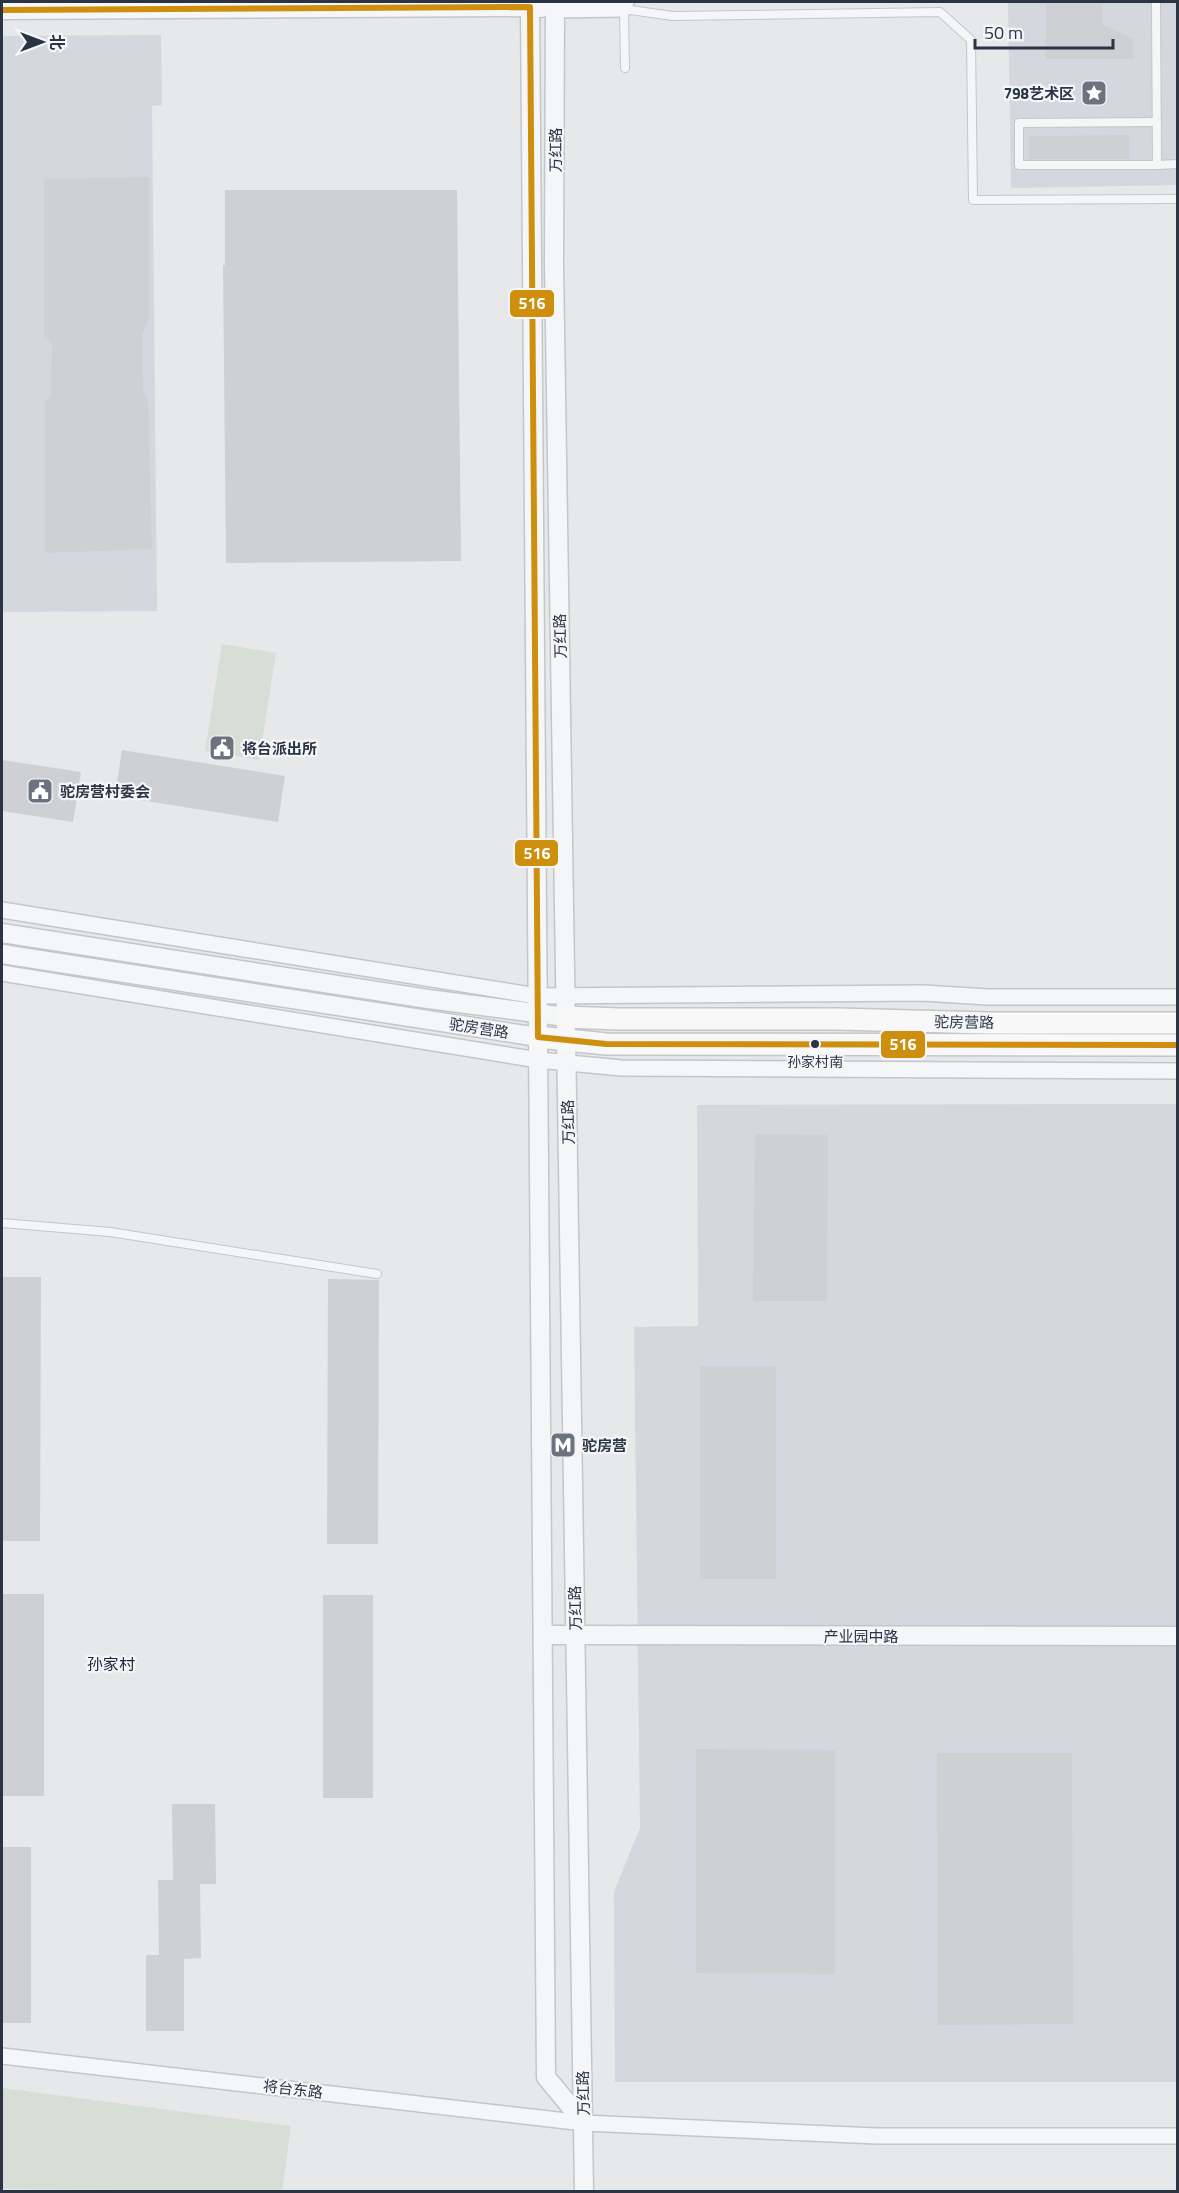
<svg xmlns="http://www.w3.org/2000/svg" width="1179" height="2193" font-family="'Titillium Web','Noto Sans SC',sans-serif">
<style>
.built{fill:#d4d7dd}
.green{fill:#d6ded6}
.building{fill:#ced0d3}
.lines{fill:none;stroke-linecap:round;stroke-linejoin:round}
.service-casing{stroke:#c4c6c8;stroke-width:10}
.minor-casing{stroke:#c4c6c8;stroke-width:18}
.tertiary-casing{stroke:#c4c6c8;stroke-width:21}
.secondary-casing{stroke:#c4c6c8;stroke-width:24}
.service{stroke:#f5f6f7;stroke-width:8}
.minor{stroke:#f5f6f7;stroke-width:15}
.tertiary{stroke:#f5f6f7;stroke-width:18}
.secondary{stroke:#f8f8f8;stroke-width:21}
.bus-1-casing{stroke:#f4f6f9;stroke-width:10}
.bus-1{stroke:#ce8f0e;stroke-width:6}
.bus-dot{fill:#2b3445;stroke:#f4f6f9;stroke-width:2}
.labels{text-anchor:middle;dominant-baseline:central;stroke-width:4.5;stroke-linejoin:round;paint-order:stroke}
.bus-label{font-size:14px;fill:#2b3445;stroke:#f4f6f9}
.poi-label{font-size:15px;font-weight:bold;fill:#2b3445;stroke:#f4f6f9;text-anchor:start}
.street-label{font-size:15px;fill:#2b3445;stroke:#f4f6f9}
.neighbourhood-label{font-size:16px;fill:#1d2536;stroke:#f4f6f9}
.line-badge{stroke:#f4f6f9;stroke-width:2}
.badge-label{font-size:16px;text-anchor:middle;font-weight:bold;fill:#fff}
</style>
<rect width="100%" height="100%" fill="#e6e8ea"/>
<g class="built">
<path d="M1008,2H1177V185L1011,188Z"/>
<path d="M161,35L162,105L152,106L157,611L2,612V36Z"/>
<path d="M1177,1104V2082H615L614,1892L640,1828L634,1327L698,1326L697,1105Z"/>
</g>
<g class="green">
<path d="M222,644L276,653L259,760L205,751Z"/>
<path d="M2,2088L291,2126L282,2191L2,2189Z"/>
</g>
<g class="building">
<path d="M1046,2H1102V24L1133,39V59H1046Z"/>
<path d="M1129,135V159H1029V136Z"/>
<path d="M149,177V319L142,334L143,393L148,399L152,549L45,553V402L51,395L52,343L44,335V179Z"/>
<path d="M225,190H457L461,561L226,563L223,265H225Z"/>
<path d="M122,750L285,776L278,822L115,796Z"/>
<path d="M2,760L81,772L73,822L2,811Z"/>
<path d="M755,1134L828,1135L827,1301H753Z"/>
<path d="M2,1277H41L40,1541H2Z"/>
<path d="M328,1279L379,1280L378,1544H327Z"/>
<rect x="700" y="1366" width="76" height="213"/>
<rect x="2" y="1594" width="42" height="202"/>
<rect x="323" y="1595" width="50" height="203"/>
<path d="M696,1749L835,1750V1974L696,1973Z"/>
<path d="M937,1753H1072L1073,2024L938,2025Z"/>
<path d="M172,1804H215L216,1884H200L201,1958L184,1959V2031H146V1955H159L158,1880H173Z"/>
<rect x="2" y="1847" width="29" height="176"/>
</g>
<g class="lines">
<g class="service-casing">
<g id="service">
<path d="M1156,2L1157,165L1178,164"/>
<path d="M625,68L624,9L672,16L940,12L971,40L973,200L1178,199"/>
<path d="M1157,122L1019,123V165H1157"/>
<path d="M2,1223L110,1232L377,1274"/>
</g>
</g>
<g class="minor-casing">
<g id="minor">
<path d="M555,10L624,9L626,2"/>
<path d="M2,910L537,996L923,993L988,997H1178"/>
<path d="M2,973L538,1060L621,1068L1178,1071"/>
<path d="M2,2056L584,2123L877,2136H1178"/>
</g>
</g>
<g class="tertiary-casing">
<g id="tertiary">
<path d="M530,2L546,2077L584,2123"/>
<path d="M555,2L554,264L584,2192"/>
<path d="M2,10L530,7L541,8"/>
<path d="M2,933L428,999L566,1017"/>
<path d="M2,954L538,1037"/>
<path d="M544,1635L1178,1636"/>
</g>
</g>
<g class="secondary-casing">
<g id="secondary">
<path d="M566,1017L619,1019H838L987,1023H1178"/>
<path d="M538,1037L606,1044L1178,1045"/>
</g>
</g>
<use href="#service" class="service"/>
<use href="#minor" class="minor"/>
<use href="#tertiary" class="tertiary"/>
<use href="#secondary" class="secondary"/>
<g class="bus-1-casing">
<path id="bus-1" d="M2,10L530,7L538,1037L606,1044L1178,1045"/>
</g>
<use href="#bus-1" class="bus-1"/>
</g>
<defs>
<g id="sight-square" transform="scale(1.35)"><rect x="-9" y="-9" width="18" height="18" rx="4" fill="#6c737f" stroke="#f4f6f9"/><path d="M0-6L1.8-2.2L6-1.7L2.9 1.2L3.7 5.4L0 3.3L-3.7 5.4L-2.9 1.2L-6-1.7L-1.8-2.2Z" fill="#fff"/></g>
<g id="civic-square" transform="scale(1.35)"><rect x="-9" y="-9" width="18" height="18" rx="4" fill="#6c737f" stroke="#f4f6f9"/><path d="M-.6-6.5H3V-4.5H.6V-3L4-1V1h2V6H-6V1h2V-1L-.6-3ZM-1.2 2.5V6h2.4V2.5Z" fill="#fff"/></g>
<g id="metro-square" transform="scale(1.35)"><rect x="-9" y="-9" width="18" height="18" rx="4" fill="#6c737f" stroke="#f4f6f9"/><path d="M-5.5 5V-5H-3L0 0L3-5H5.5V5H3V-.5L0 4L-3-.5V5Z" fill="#fff"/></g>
</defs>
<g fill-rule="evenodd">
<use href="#sight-square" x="1094" y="93"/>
<use href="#civic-square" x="222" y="748"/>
<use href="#civic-square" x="40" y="791"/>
<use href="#metro-square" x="563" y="1445"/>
</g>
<circle class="bus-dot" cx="815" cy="1044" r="5"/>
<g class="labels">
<g class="bus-label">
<text x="815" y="1061">孙家村南</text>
</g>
<g class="poi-label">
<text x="1074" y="93" text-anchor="end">798艺术区</text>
<text x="242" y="748">将台派出所</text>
<text x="60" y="791">驼房营村委会</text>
<text x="582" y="1445">驼房营</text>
</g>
<g class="street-label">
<text transform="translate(555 150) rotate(-90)">万红路</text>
<text transform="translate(560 636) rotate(-91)">万红路</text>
<text transform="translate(964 1022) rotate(1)">驼房营路</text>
<text transform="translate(479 1028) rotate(9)">驼房营路</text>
<text transform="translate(568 1122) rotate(-91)">万红路</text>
<text transform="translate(575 1608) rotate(-91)">万红路</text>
<text x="861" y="1636">产业园中路</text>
<text transform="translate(293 2089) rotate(7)">将台东路</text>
<text transform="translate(583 2093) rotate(-91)">万红路</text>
</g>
<g class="neighbourhood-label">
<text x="111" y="1664">孙家村</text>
</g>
</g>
<g class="line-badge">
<rect x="509" y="289" width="46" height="29" rx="6" fill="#ce8f0e"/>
<rect x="514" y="839" width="45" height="28" rx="6" fill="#ce8f0e"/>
<rect x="880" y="1030" width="46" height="29" rx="6" fill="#ce8f0e"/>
</g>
<g class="badge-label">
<text x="532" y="309">516</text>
<text x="537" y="859">516</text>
<text x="903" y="1050">516</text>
</g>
<rect width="1179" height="2193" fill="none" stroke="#2b3445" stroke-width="6"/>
<g transform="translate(42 42) rotate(90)" stroke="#f4f6f9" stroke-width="4.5" paint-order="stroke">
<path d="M0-4.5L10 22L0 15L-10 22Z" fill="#2b3445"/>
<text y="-9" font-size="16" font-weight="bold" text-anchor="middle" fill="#2b3445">北</text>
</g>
<path d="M975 39v9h138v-9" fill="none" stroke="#2b3445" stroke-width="3"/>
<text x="984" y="39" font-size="18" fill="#2b3445" stroke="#f4f6f9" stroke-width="4.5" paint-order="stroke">50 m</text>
</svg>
